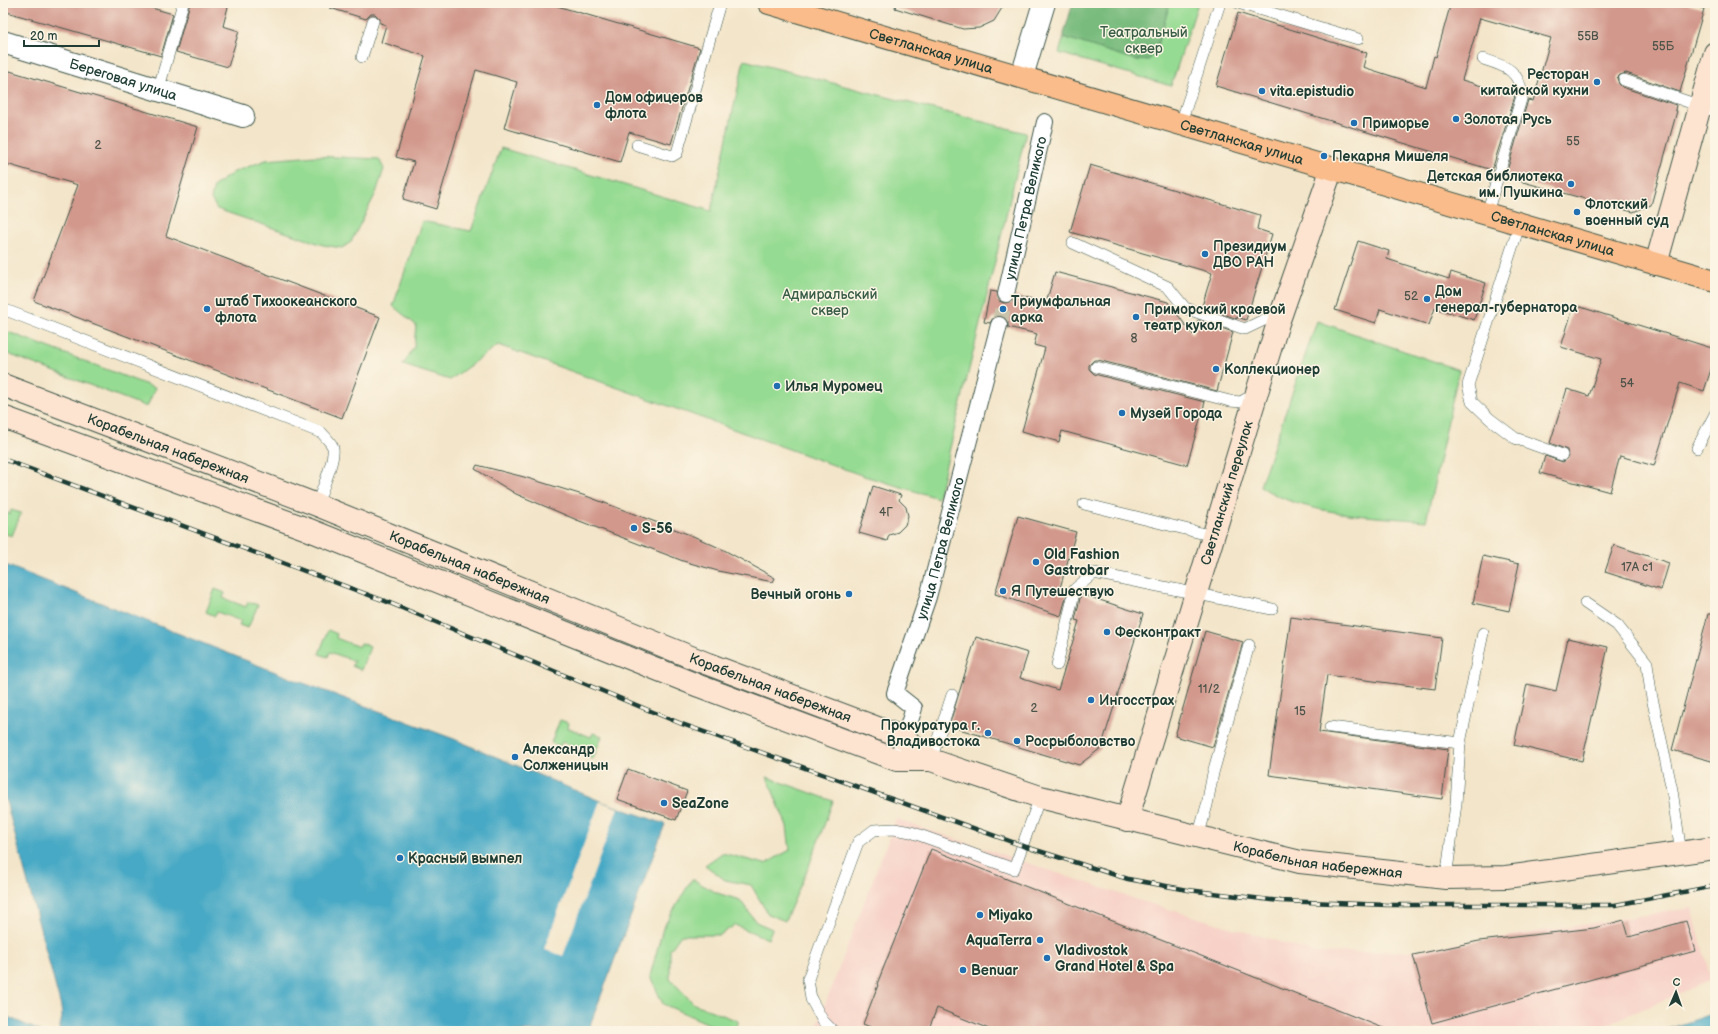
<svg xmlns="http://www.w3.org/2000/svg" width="1718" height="1034" font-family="'Balsamiq Sans',sans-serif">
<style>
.built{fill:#f7d1c7}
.green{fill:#96db93;stroke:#5a8c64}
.forest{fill:#78bb7d;stroke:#4c7c58}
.water{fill:#46a9c5;stroke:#32737c}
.pier{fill:#f3e5c9}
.building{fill:#d2988c}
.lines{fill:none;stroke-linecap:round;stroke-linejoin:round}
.pedestrian-tunnel{stroke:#c9c3ab;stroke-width:16;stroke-dasharray:16 8;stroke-linecap:butt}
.service-casing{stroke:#3f564a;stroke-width:12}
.pedestrian-casing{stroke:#3f564a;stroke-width:18}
.minor-casing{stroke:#3f564a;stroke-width:24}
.secondary-casing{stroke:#3f564a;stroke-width:24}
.primary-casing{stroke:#3f564a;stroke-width:24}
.service{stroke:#fff;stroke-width:11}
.pedestrian{stroke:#fff;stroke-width:16}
.minor{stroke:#fff;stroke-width:22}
.secondary{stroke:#fde4d0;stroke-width:22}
.primary{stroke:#f9bc8a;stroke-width:22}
.rail-casing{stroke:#1f3d34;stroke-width:4.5}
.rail{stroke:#fcf5e5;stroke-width:3;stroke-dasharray:9;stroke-linecap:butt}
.poi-dot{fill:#1f6fb2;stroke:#fcf5e5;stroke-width:1.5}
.labels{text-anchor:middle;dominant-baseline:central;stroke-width:3;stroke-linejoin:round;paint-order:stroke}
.number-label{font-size:12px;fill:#4c544a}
.park-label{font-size:14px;fill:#375d47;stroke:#fcf5e5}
.street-label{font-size:14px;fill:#1f3d34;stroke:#fcf5e5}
.poi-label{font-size:14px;font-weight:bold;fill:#1f3d34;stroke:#fcf5e5;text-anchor:start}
</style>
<rect width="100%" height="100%" fill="#fcf5e5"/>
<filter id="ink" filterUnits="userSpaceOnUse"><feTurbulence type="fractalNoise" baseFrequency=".025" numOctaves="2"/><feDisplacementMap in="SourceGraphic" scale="8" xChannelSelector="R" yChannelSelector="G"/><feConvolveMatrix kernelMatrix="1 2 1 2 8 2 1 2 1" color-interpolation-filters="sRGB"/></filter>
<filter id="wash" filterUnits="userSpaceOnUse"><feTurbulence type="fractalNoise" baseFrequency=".012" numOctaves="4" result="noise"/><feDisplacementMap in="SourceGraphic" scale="16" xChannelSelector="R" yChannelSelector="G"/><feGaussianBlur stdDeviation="0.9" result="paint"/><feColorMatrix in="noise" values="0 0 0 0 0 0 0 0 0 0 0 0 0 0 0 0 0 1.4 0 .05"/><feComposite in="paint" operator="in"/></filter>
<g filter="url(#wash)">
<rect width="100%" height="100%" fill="#f3e5c9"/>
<path class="built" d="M896,819L1138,900L1317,953L1412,951L1692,908L1711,980L1591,1031H815Z"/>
<g class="green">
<path d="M1074,3H1198L1171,86L1059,53Z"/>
<path d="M744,60L1026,133L938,498L864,476L498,345L450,380L403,365L414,347L416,325L393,306L422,221L471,231L501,148L711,211Z"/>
<path d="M315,156L379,159L384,169L376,193L351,242L342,248L323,245L217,209L211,199L214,186L234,172L266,160Z"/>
<path d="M1317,321L1459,370L1426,521C1374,516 1304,516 1260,486Z"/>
<path d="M3,330L155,388L147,407L3,352Z"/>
<path d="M11,510L21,513L12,536L3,533V512L10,514Z"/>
<path d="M215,589L225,593L223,598L246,607L248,602L258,605L248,628L239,625L241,621L217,612L215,616L206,612Z"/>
<path d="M328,630L337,634L336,638L359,647L361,643L370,647L361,670L352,666L354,661L330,652L328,657L319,654Z"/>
<path d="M560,720L569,723L568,728L591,737L593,733L602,736L593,759L584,756L585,751L562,742L560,746L551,743Z"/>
<path d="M767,777L833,801L809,866L785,921L768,914L751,885L725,880L705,865L722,853L765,864L790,850L787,826Z"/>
<path d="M692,879L717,893L740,900L756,922L772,929L768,939L735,925L720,935H681L670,950V979L694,1004L738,1021L734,1031H725L663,1004L650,976L663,928Z"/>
</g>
<path class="forest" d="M1073,3H1170C1167,13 1156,54 1150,59C1146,62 1140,60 1135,60L1063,37Z"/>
<g class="water">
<path d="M3,564L298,681L454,739L600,801L665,824L589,1028L594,1031H59L62,1017L61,1007L3,790Z"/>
<path d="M1715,1013V1031H1663Z"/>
<path d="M3,1015L40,1031H3Z"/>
</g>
<path class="pier" d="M600,801L618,808L563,956L544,949Z"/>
<g id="blocks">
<g class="building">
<path d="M3,3H134L173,14L161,56L3,11Z"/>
<path d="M190,3H229L223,26L239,31L228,67L176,52Z"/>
<path d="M331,3H547L700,48L671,144L629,132L620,162L504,128L517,82L476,70L436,209L403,199L414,162L396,157L425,56L381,42L386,25L380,23V19L375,14H371L366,19L330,8Z"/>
<path d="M896,3H1005L994,21L979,28L963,29L895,8Z"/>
<path d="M1449,3H1684L1704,9L1680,92L1626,73L1620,75L1617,78L1619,84L1622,87L1676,105L1675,110L1677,111L1651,205L1633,212L1512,179V176L1506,174L1528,100L1533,101L1551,38L1480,18L1462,80L1515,96L1492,170L1216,86L1238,13L1367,53L1363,67L1426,87L1434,56L1436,57L1449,10Z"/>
<path d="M3,69L198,127L166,236L380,317L342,418L34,301L78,185L3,163Z"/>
<path d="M1090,165L1260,215L1257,229L1272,234L1246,320L1237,317V319L1202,306L1212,273L1070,232Z"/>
<path d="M1358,241L1389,251L1387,259L1449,279L1451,272L1486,283L1474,320L1435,308L1429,325L1380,309L1376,323L1335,310Z"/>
<path d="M1055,272L1168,302L1193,335L1198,320L1233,332L1217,391L1098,360H1094L1089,365V369L1094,374L1205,402L1187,465L1062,431L1059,442L1022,431L1045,348L1034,345L1037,334L1008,327V322L1002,316H997L993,318L990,323L984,322L990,291L997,292L999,301L1004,303L1013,301L1015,296L1046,303Z"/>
<path d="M1574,305L1715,349V357L1704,391L1680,383L1654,466L1620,456L1610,492L1540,473L1545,456L1563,462L1568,458L1567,450L1550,443L1567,389L1589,396L1601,359L1561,347Z"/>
<path d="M477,465L524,477L586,496L693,536L724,550L775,578L773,582L718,571L683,561L577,520L516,494L475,469Z"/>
<path d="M873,486L901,495L899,500L906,507L908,516L905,525L898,532L889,535L887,541L859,533Z"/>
<path d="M1018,516L1076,532L1060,588L1068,590L1061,616L995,594Z"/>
<path d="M1614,545L1669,563L1661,590L1605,572Z"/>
<path d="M1483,556L1519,564L1509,611L1473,603Z"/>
<path d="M1081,594L1143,614L1101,748L1079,765L949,726L976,637L1028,653L1020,678L1058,690L1079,621L1075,620Z"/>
<path d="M1708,614H1715V762L1672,750Z"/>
<path d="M1291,617L1442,638L1435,689L1327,675L1319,732L1448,749L1442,799L1269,775Z"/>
<path d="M1205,631L1243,642L1213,747L1175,736Z"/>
<path d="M1568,638L1608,647L1582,761L1514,745L1527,684L1556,691Z"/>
<path d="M628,769L687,791L676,820L617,799Z"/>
<path d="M931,849L1388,1030L1387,1031H994L937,1008L928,1031H880L863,1024L878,985L877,984Z"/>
<path d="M1624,920L1629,937L1686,921L1695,951L1432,1023L1413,955L1479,941L1594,928Z"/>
</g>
</g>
</g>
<g filter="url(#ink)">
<use href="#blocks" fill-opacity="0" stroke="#3f564a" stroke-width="1"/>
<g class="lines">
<path class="pedestrian-tunnel" d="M999,325L1006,294"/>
<g class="service-casing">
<g id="service">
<path d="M1238,3L1358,39"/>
<path d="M362,57L373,21"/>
<path d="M1483,59C1505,66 1520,70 1522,96L1487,213"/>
<path d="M1624,80L1715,111"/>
<path d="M158,91L183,3"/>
<path d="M1181,123L1220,3"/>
<path d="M637,145L672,156L677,153L720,3"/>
<path d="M1520,223L1468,385L1472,402L1490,419L1515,438L1562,455"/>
<path d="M1073,243L1168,287L1185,308L1245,329L1266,319L1278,323"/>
<path d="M3,309L322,433C325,437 332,443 333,448C335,461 321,491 317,505"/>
<path d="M1096,367L1230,401L1241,402L1256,393"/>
<path d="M1697,448L1715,414"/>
<path d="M1084,504L1213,536"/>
<path d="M1585,603L1617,625L1647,663L1651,693L1672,790L1681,853"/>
<path d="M1057,665L1075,589L1094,573L1272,609"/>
<path d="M1330,727L1460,743L1456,804L1446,878"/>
<path d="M1460,743L1483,633"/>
<path d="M931,760L952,695"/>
<path d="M1198,837L1207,805L1213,773L1249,645"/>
<path d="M833,1031L823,1021L811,999L808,979L858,842L874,830L894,829L911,832L1014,869L1040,797"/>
</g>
</g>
<g class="pedestrian-casing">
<g id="pedestrian">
<path id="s1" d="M1006,294L1045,122"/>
<path id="s2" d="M901,749L914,708L895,693L928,597L999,325"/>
</g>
</g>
<g class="minor-casing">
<g id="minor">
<path id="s3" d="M3,42L243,116"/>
<path d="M1022,76L1044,3"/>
</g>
</g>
<g class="secondary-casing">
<g id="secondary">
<path d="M1656,264L1715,53"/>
<path id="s4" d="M3,385L317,505L708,664L904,738L931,760"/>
<path id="s5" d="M3,417L307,529L699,686L897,760H931L1040,797L1300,862L1446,878L1506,877L1715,848"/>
<path id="s6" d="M1127,820L1278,323L1332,168"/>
</g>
</g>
<g class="primary-casing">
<g id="primary">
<path id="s7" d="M769,3L1715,281"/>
</g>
</g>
<use href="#service" class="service"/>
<use href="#pedestrian" class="pedestrian"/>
<use href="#minor" class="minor"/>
<use href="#secondary" class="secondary"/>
<use href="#primary" class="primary"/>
<g class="rail-casing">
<path id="rail" d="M3,459L385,601L682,724L1023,846L1128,879L1188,890L1280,901L1388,905H1615L1715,886"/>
</g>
<use href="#rail" class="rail"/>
</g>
</g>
<g class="poi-dot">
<circle cx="1597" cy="82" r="4"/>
<circle cx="1262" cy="91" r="4"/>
<circle cx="597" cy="105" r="4"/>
<circle cx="1456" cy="119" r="4"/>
<circle cx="1354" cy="123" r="4"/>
<circle cx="1324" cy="156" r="4"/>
<circle cx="1571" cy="184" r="4"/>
<circle cx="1577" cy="212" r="4"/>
<circle cx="1205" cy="254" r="4"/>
<circle cx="1427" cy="299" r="4"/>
<circle cx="207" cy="309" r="4"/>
<circle cx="1003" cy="309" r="4"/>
<circle cx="1136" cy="317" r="4"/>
<circle cx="1216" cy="369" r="4"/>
<circle cx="777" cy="386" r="4"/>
<circle cx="1122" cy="413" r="4"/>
<circle cx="634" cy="528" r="4"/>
<circle cx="1036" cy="562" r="4"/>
<circle cx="1003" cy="591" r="4"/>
<circle cx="849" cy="594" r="4"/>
<circle cx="1107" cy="632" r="4"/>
<circle cx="1091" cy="700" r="4"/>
<circle cx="988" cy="733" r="4"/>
<circle cx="1017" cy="741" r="4"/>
<circle cx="515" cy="757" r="4"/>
<circle cx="664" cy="803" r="4"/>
<circle cx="400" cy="858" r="4"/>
<circle cx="980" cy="915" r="4"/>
<circle cx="1040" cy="940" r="4"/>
<circle cx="1047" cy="958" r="4"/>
<circle cx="963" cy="970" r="4"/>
</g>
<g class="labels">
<g class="number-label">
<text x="1588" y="36">55В</text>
<text x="1663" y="46">55Б</text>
<text x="1573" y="141">55</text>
<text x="98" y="145">2</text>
<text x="1411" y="296">52</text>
<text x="1134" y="338">8</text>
<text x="1627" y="383">54</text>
<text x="886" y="512">4Г</text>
<text x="1637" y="567">17А с1</text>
<text x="1209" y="689">11/2</text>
<text x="1034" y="708">2</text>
<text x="1300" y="711">15</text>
</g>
<g class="park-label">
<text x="1144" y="32">Театральный<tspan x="1144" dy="16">сквер</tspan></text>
<text x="830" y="294">Адмиральский<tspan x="830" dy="16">сквер</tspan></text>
</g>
<g class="street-label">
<text stroke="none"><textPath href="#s7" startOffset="169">Светланская улица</textPath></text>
<text stroke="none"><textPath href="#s3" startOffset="126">Береговая улица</textPath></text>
<text stroke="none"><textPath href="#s7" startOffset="493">Светланская улица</textPath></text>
<text stroke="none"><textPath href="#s1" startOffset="88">улица Петра Великого</textPath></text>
<text stroke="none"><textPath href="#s7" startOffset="817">Светланская улица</textPath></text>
<text stroke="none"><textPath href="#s4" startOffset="177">Корабельная набережная</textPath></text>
<text stroke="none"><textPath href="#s6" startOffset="342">Светланский переулок</textPath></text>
<text stroke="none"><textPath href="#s2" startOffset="219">улица Петра Великого</textPath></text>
<text stroke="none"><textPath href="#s4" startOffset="501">Корабельная набережная</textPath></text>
<text stroke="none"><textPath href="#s4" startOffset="825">Корабельная набережная</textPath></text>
<text stroke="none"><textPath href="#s5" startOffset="1392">Корабельная набережная</textPath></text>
</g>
<g class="poi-label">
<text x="1589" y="74" text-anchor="end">Ресторан<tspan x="1589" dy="16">китайской кухни</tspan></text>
<text x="1270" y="91">vita.epistudio</text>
<text x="605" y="97">Дом офицеров<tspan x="605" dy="16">флота</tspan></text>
<text x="1464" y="119">Золотая Русь</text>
<text x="1362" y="123">Приморье</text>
<text x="1332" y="156">Пекарня Мишеля</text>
<text x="1563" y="176" text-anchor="end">Детская библиотека<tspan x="1563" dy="16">им. Пушкина</tspan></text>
<text x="1585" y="204">Флотский<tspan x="1585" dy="16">военный суд</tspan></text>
<text x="1213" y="246">Президиум<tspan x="1213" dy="16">ДВО РАН</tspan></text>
<text x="1435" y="291">Дом<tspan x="1435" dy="16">генерал-губернатора</tspan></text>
<text x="215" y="301">штаб Тихоокеанского<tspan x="215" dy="16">флота</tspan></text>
<text x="1011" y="301">Триумфальная<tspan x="1011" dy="16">арка</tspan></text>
<text x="1144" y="309">Приморский краевой<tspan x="1144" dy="16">театр кукол</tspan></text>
<text x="1224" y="369">Коллекционер</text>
<text x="785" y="386">Илья Муромец</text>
<text x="1130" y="413">Музей Города</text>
<text x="642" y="528">S-56</text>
<text x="1044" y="554">Old Fashion<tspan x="1044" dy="16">Gastrobar</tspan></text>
<text x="1011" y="591">Я Путешествую</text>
<text x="841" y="594" text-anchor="end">Вечный огонь</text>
<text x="1115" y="632">Фесконтракт</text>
<text x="1099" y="700">Ингосстрах</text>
<text x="980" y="725" text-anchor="end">Прокуратура г.<tspan x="980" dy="16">Владивостока</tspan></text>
<text x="1025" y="741">Росрыболовство</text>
<text x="523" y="749">Александр<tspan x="523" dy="16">Солженицын</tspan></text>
<text x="672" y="803">SeaZone</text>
<text x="408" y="858">Красный вымпел</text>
<text x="988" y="915">Miyako</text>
<text x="1032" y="940" text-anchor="end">AquaTerra</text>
<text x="1055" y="950">Vladivostok<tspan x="1055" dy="16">Grand Hotel &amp; Spa</tspan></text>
<text x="971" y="970">Benuar</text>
</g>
</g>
<rect width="1718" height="1034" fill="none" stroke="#fcf5e5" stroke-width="16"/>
<g transform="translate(1676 992) rotate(2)" stroke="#fcf5e5" stroke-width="3" paint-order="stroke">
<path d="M0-3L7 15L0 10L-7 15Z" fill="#1f3d34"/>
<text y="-6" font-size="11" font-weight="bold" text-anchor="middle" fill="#1f3d34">С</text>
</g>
<path d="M24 40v6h75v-6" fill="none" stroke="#1f3d34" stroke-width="2"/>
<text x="30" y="40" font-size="12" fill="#1f3d34" stroke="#fcf5e5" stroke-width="3" paint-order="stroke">20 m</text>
</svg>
